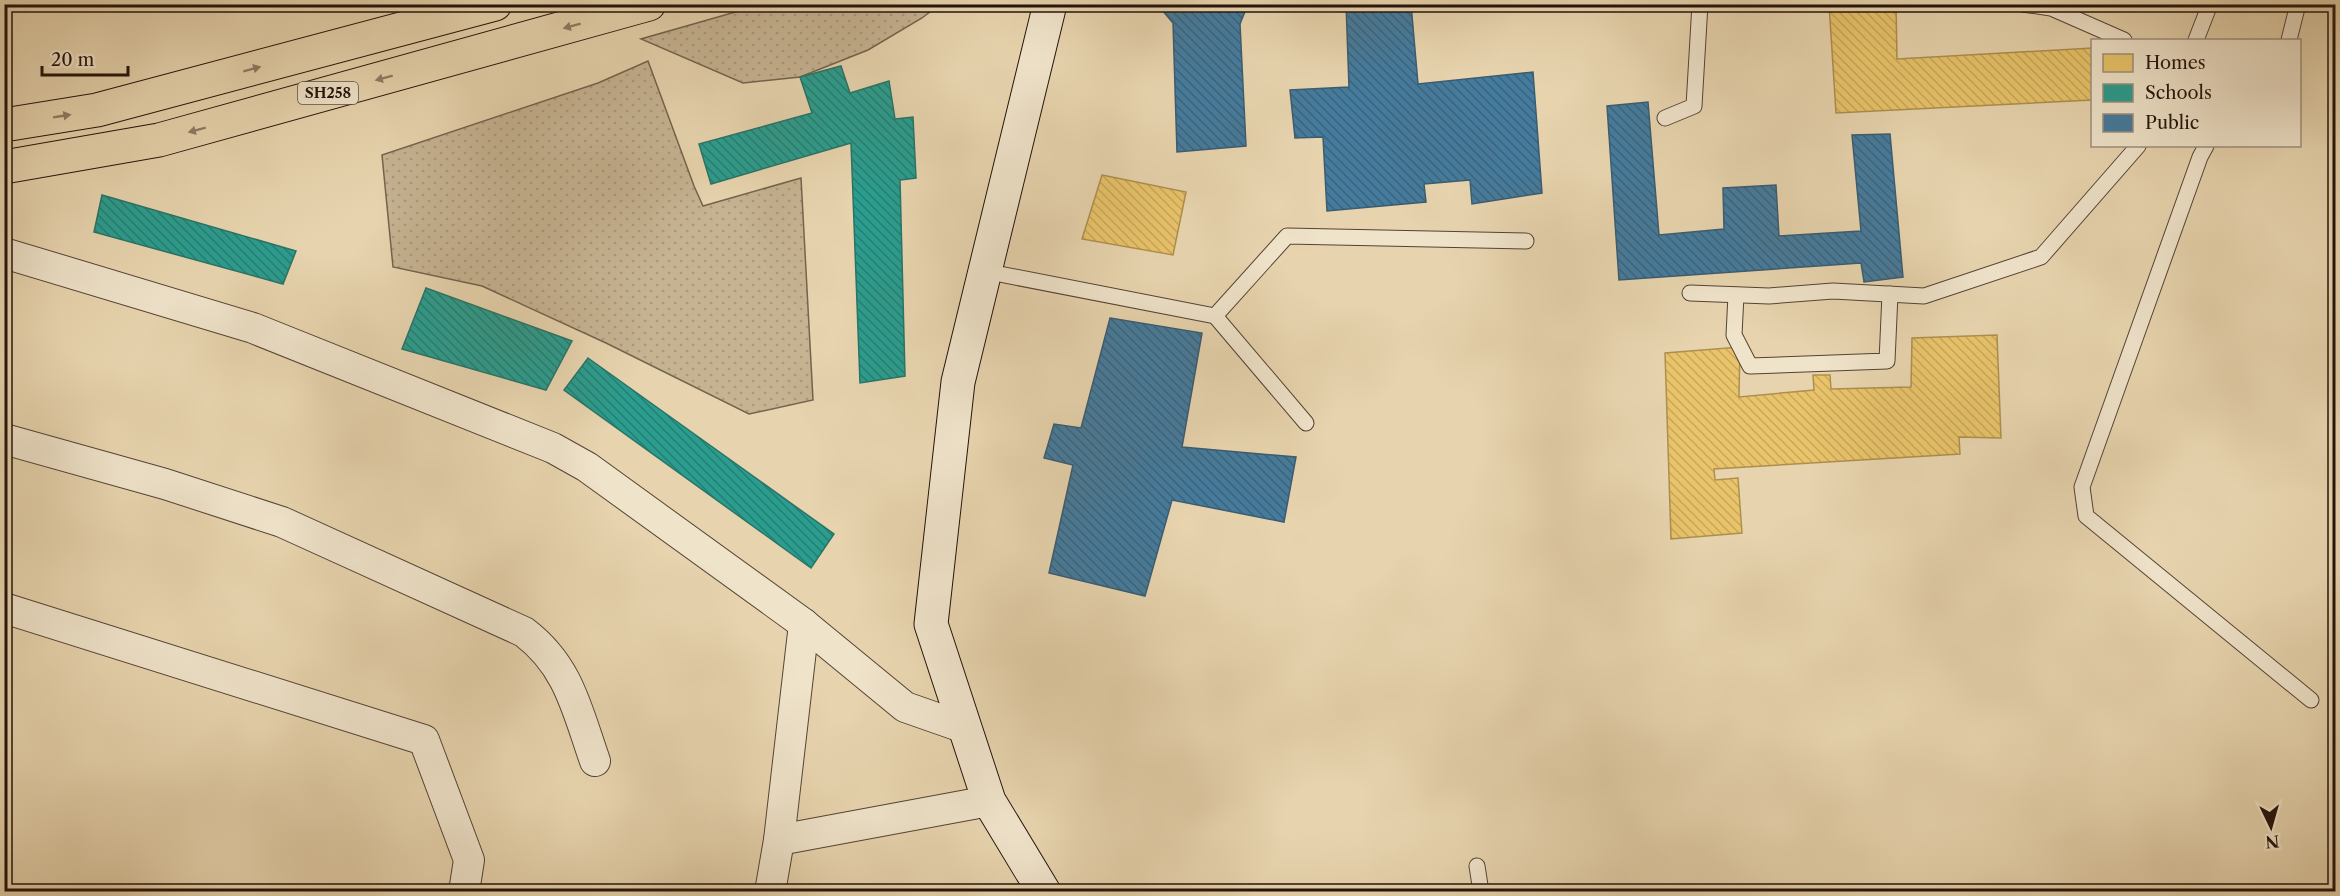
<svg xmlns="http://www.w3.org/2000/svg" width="2340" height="896" font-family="'Libre Caslon Text',serif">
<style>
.park{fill:url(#park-dots);stroke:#74634e;stroke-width:1.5}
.homes{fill:url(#homes-back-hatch);stroke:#ae8f4e;stroke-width:1.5}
.schools{fill:url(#schools-back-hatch);stroke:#287467;stroke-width:1.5}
.public{fill:url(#public-back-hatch);stroke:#3b5c71;stroke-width:1.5}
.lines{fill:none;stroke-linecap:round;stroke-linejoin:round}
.service-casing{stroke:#544334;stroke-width:17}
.minor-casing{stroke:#544334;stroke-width:32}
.secondary-casing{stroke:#23130b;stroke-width:35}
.primary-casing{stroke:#23130b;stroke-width:35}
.service{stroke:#efe3ca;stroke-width:15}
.minor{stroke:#efe3ca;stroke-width:30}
.secondary{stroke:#efe3ca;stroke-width:33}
.primary{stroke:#e7d4ae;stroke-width:33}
.oneway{fill:#8f7d65}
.labels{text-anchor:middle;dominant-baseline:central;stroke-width:6;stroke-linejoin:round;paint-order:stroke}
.shield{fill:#efe3ca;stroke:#605144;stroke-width:1.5}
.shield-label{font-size:14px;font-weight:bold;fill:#23130b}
</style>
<defs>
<pattern id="park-dots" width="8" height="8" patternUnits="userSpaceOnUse" patternTransform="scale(1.5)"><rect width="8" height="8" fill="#c6b392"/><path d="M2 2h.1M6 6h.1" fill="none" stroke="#aa997d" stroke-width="1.8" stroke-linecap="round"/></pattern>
<pattern id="homes-back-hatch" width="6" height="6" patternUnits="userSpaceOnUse" patternTransform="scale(1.5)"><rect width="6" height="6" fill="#e9c46a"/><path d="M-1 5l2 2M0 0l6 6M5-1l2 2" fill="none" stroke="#c8a85b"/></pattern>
<pattern id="schools-back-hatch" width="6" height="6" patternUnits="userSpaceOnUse" patternTransform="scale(1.5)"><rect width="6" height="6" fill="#2a9d8f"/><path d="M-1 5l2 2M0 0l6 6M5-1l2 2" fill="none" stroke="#247f73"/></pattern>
<pattern id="public-back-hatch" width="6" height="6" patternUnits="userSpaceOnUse" patternTransform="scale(1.5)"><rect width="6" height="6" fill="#457b9d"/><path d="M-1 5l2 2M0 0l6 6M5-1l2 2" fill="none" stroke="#39647e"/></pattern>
</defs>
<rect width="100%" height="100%" fill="#e7d4ae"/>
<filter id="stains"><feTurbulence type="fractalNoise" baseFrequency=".00333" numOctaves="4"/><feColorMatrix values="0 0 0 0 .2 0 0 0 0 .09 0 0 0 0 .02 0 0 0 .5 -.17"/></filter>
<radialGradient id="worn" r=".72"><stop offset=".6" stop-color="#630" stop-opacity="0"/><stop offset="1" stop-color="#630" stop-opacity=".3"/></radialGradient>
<g class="park">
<path d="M760,5V4L939,5L922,18L868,50L800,77L743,83L641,39Z"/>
<path d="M648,61L694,186L703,206L801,178L813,400L749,414L606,343L482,286L393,267L382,155L598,83Z"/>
</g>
<g class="homes">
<path d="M1829,4H1896L1897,59L2092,48V100L1836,113Z"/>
<path d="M1102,175L1186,192L1173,255L1082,239Z"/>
<path d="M1997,335L2001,438L1959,437L1960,454L1714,469L1715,480L1738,478L1742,533L1671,539L1665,353L1740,347L1739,397L1814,390L1813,375H1830L1831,389L1911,387L1912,338Z"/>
</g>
<g class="schools">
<path d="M841,66L850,93L889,81L895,119L913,117L916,178L900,180L905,376L860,383L851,143L711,184L699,144L812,113L800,77Z"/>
<path d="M102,195L296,251L283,284L94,232Z"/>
<path d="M426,288L572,341L546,390L402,349Z"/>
<path d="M588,358L834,534L811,568L564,390Z"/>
</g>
<g class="public">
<path d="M1157,4H1248L1240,24L1246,146L1177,152L1173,23Z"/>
<path d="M1346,4H1411L1418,84L1533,72L1542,193L1472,204L1470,180L1424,184L1426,202L1327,211L1323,137L1295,138L1290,90L1349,87Z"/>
<path d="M1648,102L1659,235L1724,229L1723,188L1776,185L1779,236L1861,231L1852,135L1890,134L1903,277L1864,282L1861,263L1619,280L1607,106Z"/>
<path d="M1110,318L1202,333L1182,447L1296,457L1284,522L1172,500L1145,596L1049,573L1073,465L1044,458L1054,424L1081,428Z"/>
</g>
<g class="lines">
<g class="service-casing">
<g id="service">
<path d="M2023,4L2051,8L2124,40"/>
<path d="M2196,40L2210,4"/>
<path d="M2289,40L2298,4"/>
<path d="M1665,118L1694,106L1700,4"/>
<path d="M2206,146L2200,157L2082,487L2086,516L2311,700"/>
<path d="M984,271L1215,316L1306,423"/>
<path d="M1690,293L1769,296L1833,291L1924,296L2041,257L2138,146"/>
<path d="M1736,295L1734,335L1750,366L1887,361L1890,294"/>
<path d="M1215,316L1287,236L1526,241"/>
<path d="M1477,866L1481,892"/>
</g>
</g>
<g class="minor-casing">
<g id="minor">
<path d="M4,253L253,328L553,448L587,467L804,624L905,707L965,728"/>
<path d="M4,439L165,484L282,522L524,632C569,666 577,710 595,761"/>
<path d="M4,608L424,740L469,860L464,892"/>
<path d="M779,840L804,624"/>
<path d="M770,892L779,840L989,801"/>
</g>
</g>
<g class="secondary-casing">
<path id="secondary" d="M1044,892L989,801L931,624L958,382L1050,4"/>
</g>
<g class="primary-casing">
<g id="primary">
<path d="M4,125L97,110L495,4"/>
<path d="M4,167L159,140L649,4"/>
</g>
</g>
<use href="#service" class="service"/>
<use href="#minor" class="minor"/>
<use href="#secondary" class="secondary"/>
<use href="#primary" class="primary"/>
</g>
<defs><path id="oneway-solid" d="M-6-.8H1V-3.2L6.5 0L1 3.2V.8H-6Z" transform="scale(1.5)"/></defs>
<g class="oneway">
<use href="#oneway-solid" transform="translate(572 26) rotate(165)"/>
<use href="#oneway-solid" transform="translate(252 69) rotate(-15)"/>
<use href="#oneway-solid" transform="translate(384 78) rotate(165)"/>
<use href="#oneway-solid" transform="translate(62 116) rotate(-9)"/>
<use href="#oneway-solid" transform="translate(197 130) rotate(165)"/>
</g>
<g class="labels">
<rect class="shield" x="298" y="82" width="60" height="22" rx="4.5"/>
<g class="shield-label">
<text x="328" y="93">SH258</text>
</g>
</g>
<rect width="2340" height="896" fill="none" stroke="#e7d4ae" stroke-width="24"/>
<rect x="6" y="6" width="2328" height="884" fill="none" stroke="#23130b" stroke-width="3"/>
<rect x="12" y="12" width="2316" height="872" fill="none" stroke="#23130b" stroke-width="1.5"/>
<rect x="2091" y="39" width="210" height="108" fill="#efe3ca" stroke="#9d907e" stroke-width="1.5"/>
<rect x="2103" y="54" width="30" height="18" fill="#e9c46a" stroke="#9d907e" stroke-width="1.5"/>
<text x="2145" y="69" font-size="18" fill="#23130b">Homes</text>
<rect x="2103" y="84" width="30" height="18" fill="#2a9d8f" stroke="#9d907e" stroke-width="1.5"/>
<text x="2145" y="99" font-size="18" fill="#23130b">Schools</text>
<rect x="2103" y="114" width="30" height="18" fill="#457b9d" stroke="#9d907e" stroke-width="1.5"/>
<text x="2145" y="129" font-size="18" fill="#23130b">Public</text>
<g transform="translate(2271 827) rotate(175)" stroke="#efe3ca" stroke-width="4.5" paint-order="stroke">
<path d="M0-4.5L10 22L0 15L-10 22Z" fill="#23130b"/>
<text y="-9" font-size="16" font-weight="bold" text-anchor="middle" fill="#23130b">N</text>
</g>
<path d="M42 66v9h86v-9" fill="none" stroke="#23130b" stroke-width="3"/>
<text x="51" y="66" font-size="18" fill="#23130b" stroke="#efe3ca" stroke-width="4.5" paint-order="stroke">20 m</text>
<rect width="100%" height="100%" filter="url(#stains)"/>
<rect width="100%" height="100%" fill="url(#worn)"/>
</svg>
